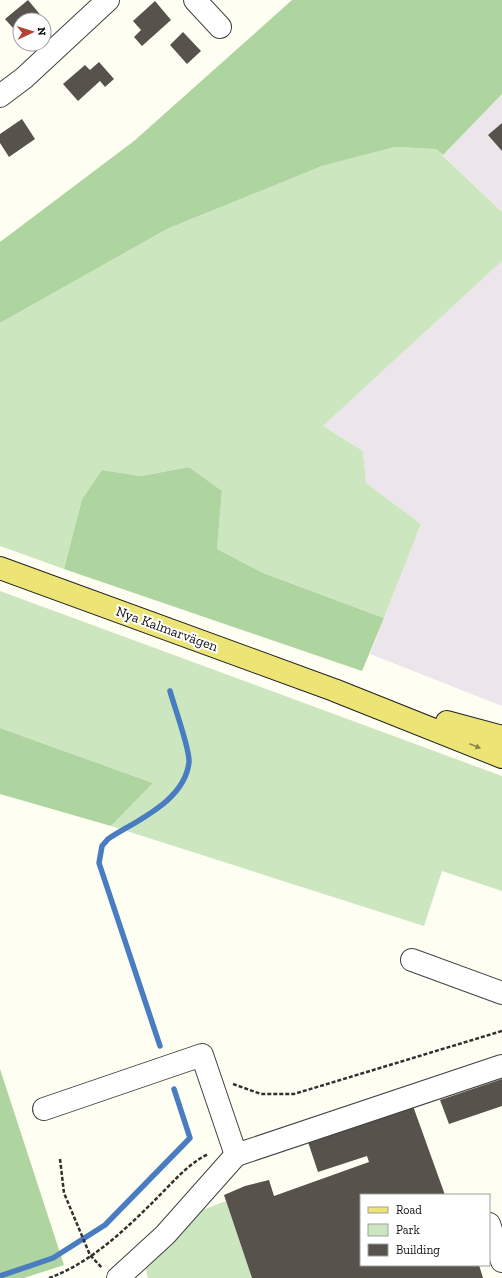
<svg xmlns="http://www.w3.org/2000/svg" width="502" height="1278" font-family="'Zilla Slab',serif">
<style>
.industrial{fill:#ede5ec}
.green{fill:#cce6bf}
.forest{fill:#aed59f}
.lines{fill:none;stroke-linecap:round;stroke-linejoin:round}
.stream{stroke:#497cc1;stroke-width:5.5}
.building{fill:#57524c}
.minor-casing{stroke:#424242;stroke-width:24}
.major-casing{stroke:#202020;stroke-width:24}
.path{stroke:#313131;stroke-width:2.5;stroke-dasharray:4 2;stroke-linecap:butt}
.minor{stroke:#fff;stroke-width:22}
.major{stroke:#ece475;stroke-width:22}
.oneway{fill:#898447}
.labels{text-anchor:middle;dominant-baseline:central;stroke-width:4;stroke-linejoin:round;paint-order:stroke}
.street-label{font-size:14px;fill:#0f0f0f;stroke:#fff}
</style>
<rect width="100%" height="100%" fill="#fefef3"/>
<g class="industrial">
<path d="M502,94V212L443,155Z"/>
<path d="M502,261V706L370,654L421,524L366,483L363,451L323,426Z"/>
</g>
<g class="green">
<path d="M395,147L436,149L502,212V261L323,426L363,451L366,483L421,524L384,618L263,573L217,549L222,491L189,467L141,476L102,470L82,499L64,569L0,546V323L167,229L322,166Z"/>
<path d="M0,591L502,776V891L442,871L424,926L111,826L153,783L0,728Z"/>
<path d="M226,1201L252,1278H148L144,1261L200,1211Z"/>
</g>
<g class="forest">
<path d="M292,0H502V94L443,155L436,149L395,147L322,166L167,229L0,323V242L134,141Z"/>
<path d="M189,467L222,491L217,549L263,573L384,618L362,671L64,569L82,499L102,470L141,476Z"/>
<path d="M0,728L153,783L111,826L0,794Z"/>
<path d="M0,1069L64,1265L24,1278H0Z"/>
</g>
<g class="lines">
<g class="stream">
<path d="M160,1046L99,863L102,846L108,839C137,820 185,801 189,762C190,749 174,706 170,691"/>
<path d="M0,1276L53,1258L105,1225L190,1138L174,1089"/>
</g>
</g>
<g class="building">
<path d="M28,0L43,18L40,20H20V36L5,19Z"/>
<path d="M155,1L171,20L142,46L134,37L141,30L133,21Z"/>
<path d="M183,32L201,51L187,64L170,45Z"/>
<path d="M99,62L114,79L105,87L100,81L78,101L63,84L85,65L90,70Z"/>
<path d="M22,119L35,139L9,157L0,143V134Z"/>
<path d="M502,123V151L488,135Z"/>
<path d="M502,1079V1106L449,1124L440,1100Z"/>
<path d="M413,1106L445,1195H361V1265H479L483,1278H252L224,1195L245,1186L269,1180L274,1196L369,1162L367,1156L318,1172L308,1142Z"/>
</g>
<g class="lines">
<g class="minor-casing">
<g id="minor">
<path d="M195,0L220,27"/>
<path d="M0,96L24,78L108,0"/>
<path d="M412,960L502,993"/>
<path d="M44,1109L202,1055L236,1155"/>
<path d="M489,1224L502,1261"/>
<path d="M118,1278L165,1235L236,1155L502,1066"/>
</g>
</g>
<g class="major-casing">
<g id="major">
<path d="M0,568L334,690L502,757"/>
<path d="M447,722L502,737"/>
</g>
</g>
<g class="path">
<path d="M233,1084L261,1094H294L502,1031"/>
<path d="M60,1159L64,1193L90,1255L102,1268"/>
<path d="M49,1278C91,1263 127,1228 157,1198C173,1182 188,1164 208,1154"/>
</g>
<use href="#minor" class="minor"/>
<use href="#major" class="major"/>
</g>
<defs><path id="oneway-solid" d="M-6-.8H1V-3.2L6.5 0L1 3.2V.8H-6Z"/></defs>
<use class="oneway" href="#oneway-solid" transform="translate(475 746) rotate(22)"/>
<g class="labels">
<g class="street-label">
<text transform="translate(167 629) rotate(20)">Nya Kalmarvägen</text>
</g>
</g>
<rect x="360" y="1194" width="130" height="72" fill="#ffffff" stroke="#9f9f9f"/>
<rect x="368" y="1207" width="20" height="6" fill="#ece475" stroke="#9f9f9f"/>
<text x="396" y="1214" font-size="12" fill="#0f0f0f">Road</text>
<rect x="368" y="1224" width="20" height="12" fill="#cce6bf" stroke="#9f9f9f"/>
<text x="396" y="1234" font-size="12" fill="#0f0f0f">Park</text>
<rect x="368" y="1244" width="20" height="12" fill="#57524c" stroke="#9f9f9f"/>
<text x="396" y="1254" font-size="12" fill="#0f0f0f">Building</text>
<g transform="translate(32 32) rotate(86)"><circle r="19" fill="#ffffff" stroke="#9f9f9f"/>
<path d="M0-3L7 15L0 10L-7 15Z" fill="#b34433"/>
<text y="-6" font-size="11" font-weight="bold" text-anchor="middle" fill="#0f0f0f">N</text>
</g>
</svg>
